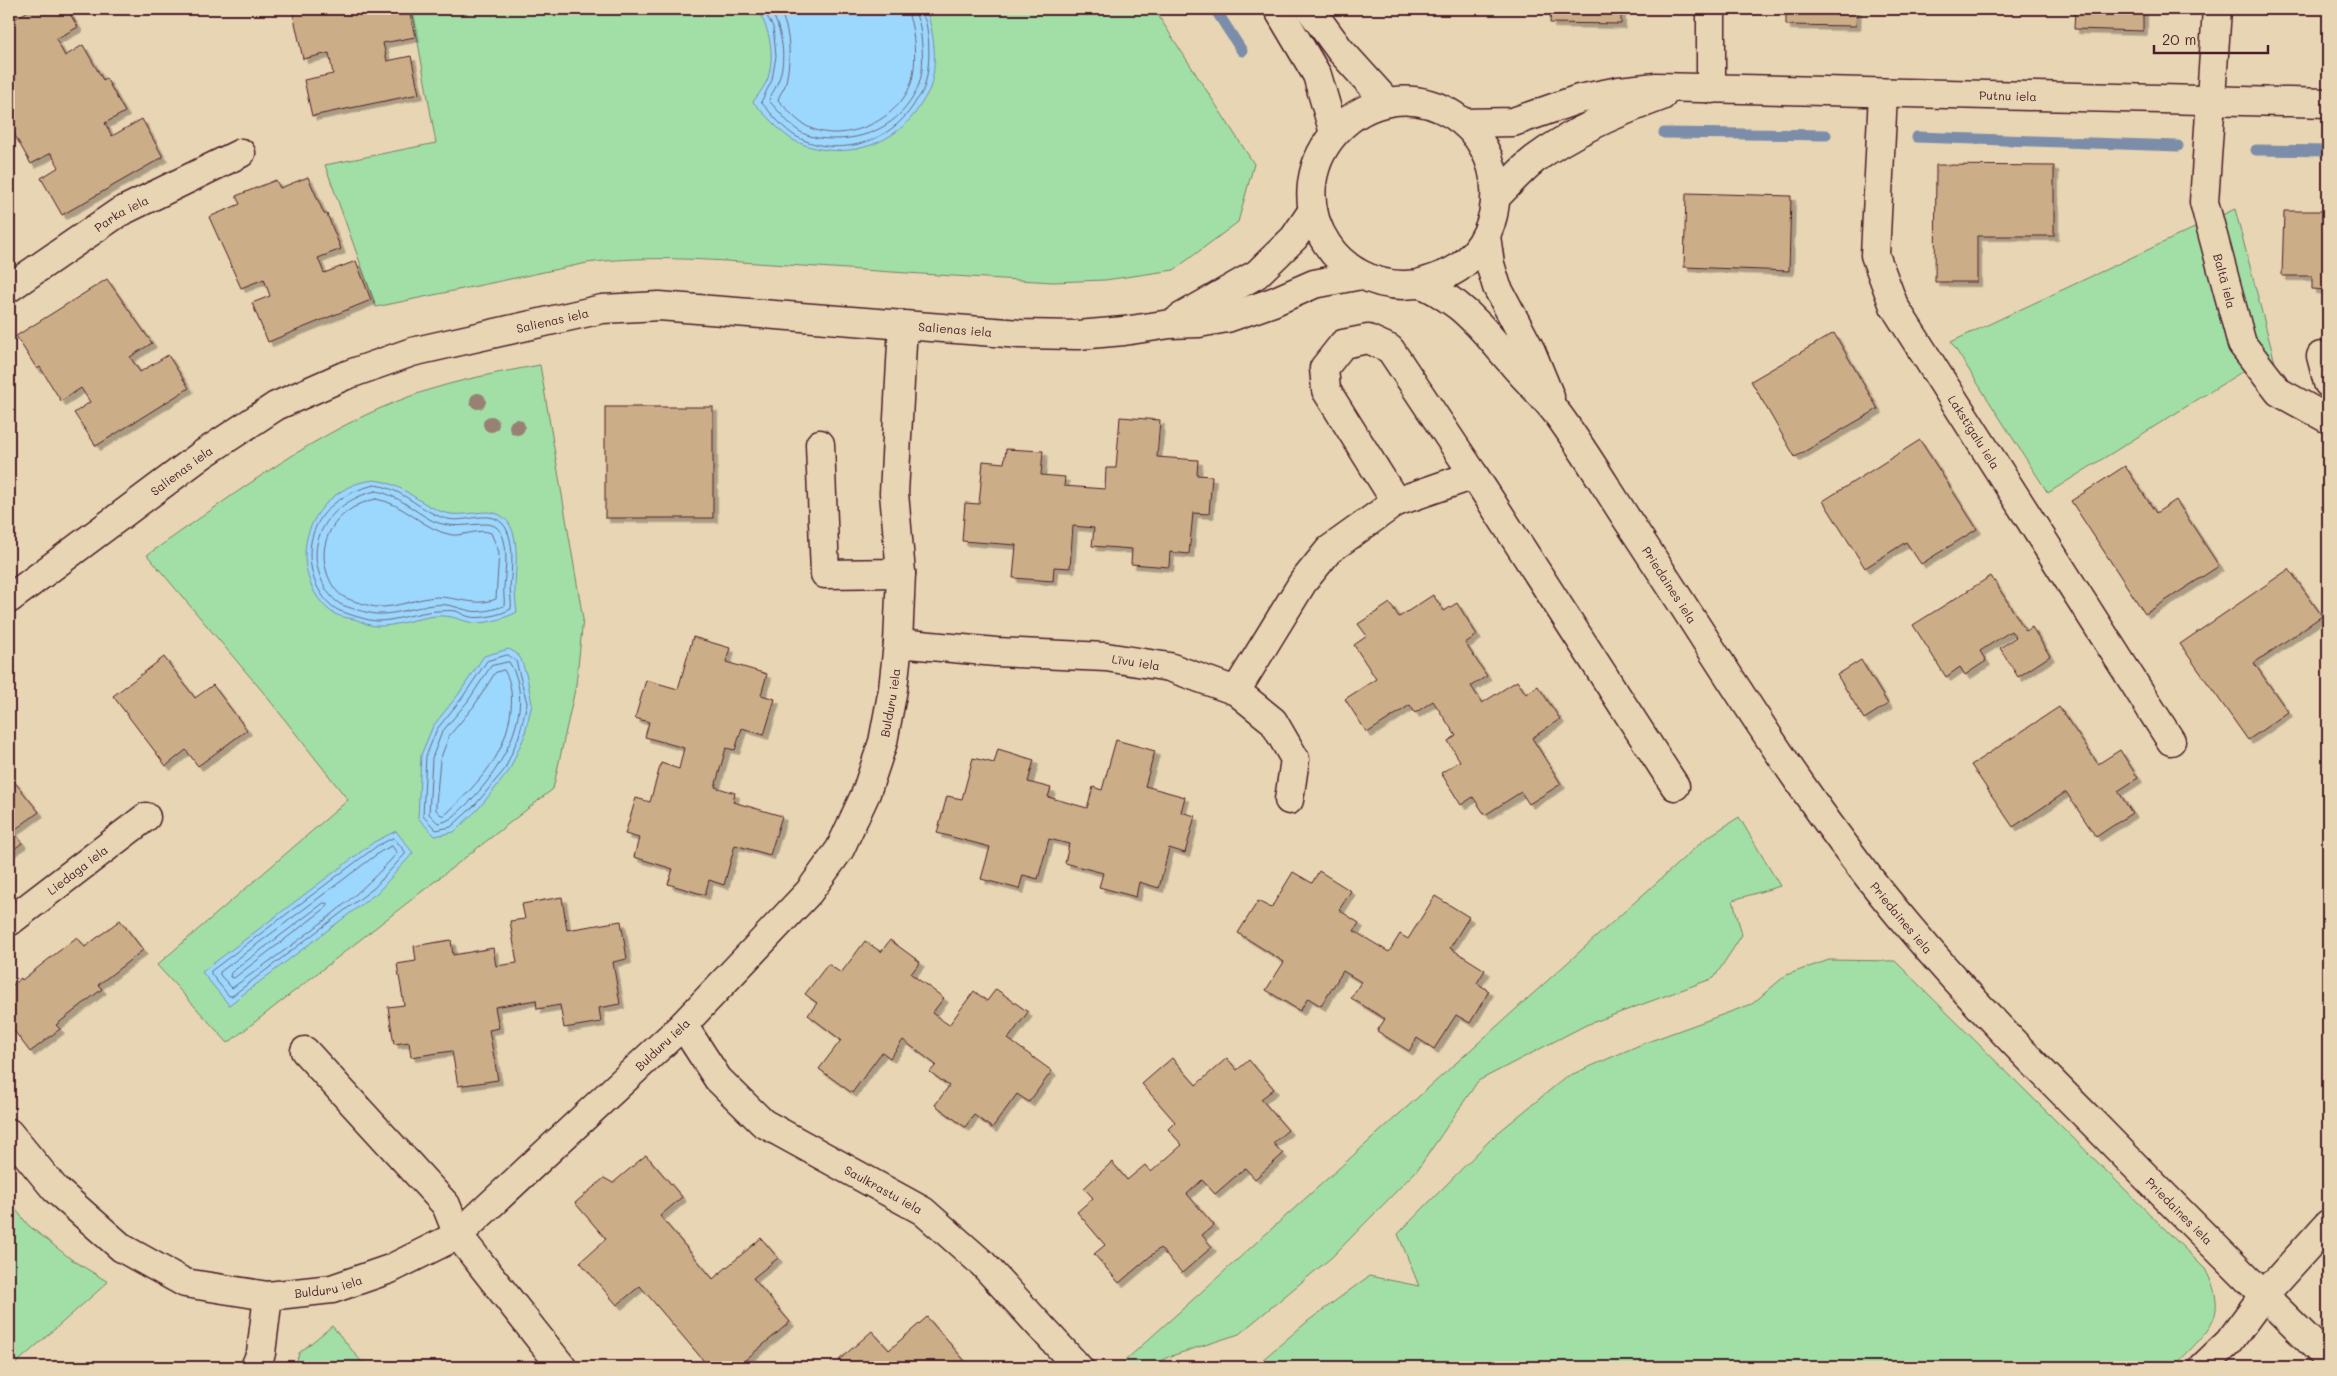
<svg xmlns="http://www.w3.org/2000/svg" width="2337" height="1376" font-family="Mali,sans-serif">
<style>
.green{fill:#a1dfa7;stroke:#767f69}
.water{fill:#9cd7fd;stroke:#7b8da9}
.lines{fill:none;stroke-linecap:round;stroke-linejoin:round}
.shore{stroke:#6b697f;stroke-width:1}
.stream{stroke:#7b8da9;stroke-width:11}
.building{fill:#cbad87;stroke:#4a1f2b;filter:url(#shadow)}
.minor-casing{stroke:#4a1f2b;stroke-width:31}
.minor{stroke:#e8d5b3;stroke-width:28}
.tree{fill:#988173}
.labels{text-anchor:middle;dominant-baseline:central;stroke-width:5;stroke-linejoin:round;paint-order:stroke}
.street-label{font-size:12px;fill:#4a1f2b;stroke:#e8d5b3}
</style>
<defs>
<filter id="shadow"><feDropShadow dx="4.5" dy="4.5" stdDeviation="0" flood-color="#0004"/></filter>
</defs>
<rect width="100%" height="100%" fill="#e8d5b3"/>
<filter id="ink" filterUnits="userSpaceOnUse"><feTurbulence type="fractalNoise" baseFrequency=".02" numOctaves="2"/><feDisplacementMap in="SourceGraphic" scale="10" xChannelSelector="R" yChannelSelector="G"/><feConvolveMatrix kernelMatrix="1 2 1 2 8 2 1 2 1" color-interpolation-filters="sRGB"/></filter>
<g filter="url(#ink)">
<g class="green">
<path d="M412,9H1154L1254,164L1238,222L1174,270L1105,280L1053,282C965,277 876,271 788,265C720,261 654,254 587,263L376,307L325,165L436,143Z"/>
<path d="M2235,209L2277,370L2248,368L2048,493L1951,342Z"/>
<path d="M540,365L583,619L576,685L553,789L228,1043L157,965L348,800L263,692L147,555C226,501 304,439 393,403C440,383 490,374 540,365Z"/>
<path d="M1739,817L1780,886L1733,900L1742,935L1714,978L1586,1025L1478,1081L1418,1169L1332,1257L1239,1334L1168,1357L1151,1367H1118L1705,839Z"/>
<path d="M1829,960L1895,961L2205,1269C2232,1319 2206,1331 2174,1367H1254L1308,1321L1369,1276L1419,1286L1398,1234L1494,1136L1566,1077L1642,1044L1752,1004L1786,975Z"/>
<path d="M9,1201L28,1225L71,1259L108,1282L12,1367H9Z"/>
<path d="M332,1326L366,1367H295L299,1353Z"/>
</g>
<g class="water">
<path d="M757,9H926C934,32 938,64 930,88C928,93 924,99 921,104C895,148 840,162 795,141C782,135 764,113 753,102C758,95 765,86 768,78C775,53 770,30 757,9Z"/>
<path d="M375,480C403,484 415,501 440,511C457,518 470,512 488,512C525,514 515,567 515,589C515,597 516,605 517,612C504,619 484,625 469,622C456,619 452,615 436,616C416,618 395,627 376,626C369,626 361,621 354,619C348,618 341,617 335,614C322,607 313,592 309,579C296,540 316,501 353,485C360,482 368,481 375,480Z"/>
<path d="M509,649L516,653L521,659L527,677L532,704L524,737L509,771L479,808L454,832L435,836L418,818L421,755L433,726L458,695L484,656Z"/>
<path d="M396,831L413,853L378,892L229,1005L202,972L374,842Z"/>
</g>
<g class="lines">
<g class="shore">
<path d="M763,9L773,27L776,56L772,80L761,102C771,113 784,130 797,137C839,159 893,142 916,101C920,96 924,90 925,84C930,66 930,42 926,23C924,18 922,14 921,9"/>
<path d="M770,9C782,29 788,61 777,84C775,90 770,95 769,101C778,110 788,124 799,131C810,138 823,139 835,139C872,139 906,120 919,84C925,67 922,45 920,27C919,21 915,15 915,9"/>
<path d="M779,9C791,31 791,58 786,82C785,89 779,94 778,100C786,108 794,118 803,124C839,148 901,121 912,80C916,64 915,43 912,27C911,21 908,15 908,9"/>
<path d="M375,485C400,488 414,505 436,515C457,525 468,516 489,517C518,520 512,567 510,587C510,594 512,602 511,609C500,615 482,619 470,617C465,616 461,613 456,611C450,610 443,611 437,611C417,612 397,621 377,621C369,621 348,614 340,611C328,606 318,591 314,579C299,530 328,495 375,485Z"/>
<path d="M376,491C399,495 413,511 433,521C452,529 467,524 486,524C513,524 505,571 504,587C503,593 505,599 504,606C495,609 481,613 471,611C456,608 450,603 433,605C415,607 395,615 377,614C371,614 345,607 340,604C329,597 323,585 319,573C306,532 338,499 376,491Z"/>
<path d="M376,499C404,503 423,530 452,535C465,536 479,528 491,533L499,552L496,599C476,607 458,597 437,597C417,598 397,608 377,607C372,607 349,600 344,597C335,592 330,582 327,573C315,536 341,506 376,499Z"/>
<path d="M508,655L516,661L527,703L519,736L505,769L476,804L451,827L436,830L423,816L426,756L437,729L462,698L487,661Z"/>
<path d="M509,662C539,708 500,773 466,805C457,813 450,822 438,823L429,814L432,758L442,732L468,701L491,666Z"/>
<path d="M504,670C520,694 508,740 492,763C479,782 462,799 445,815H441L436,810V804L440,760L449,736L474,706L495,673Z"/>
<path d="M394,838L406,853L374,888L232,996H229L211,974V971L377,846Z"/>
<path d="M392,846L397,853C351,906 289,947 232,988L220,975V972L380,852Z"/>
<path d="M324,903L328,904L327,907L234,978L230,977L231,973Z"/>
</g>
<g class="stream">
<path d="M1215,9L1242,51"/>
<path d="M1664,133L1826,135"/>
<path d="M1917,137L2178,146"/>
<path d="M2256,150L2328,151"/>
</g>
</g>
<g class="building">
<path d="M32,9H67L78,27L56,39L65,56L83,45L103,80L106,78L125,112L105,123L112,136L142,119L163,157L62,215L41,178L59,167L56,162L51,153L31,164L9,125V89L14,86L9,76V22Z"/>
<path d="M292,9H409L415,37L383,43L387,61L411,56L419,94L312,116L304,80L333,74L329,53L303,59Z"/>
<path d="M1551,9H1621V24L1550,23Z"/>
<path d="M1786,9H1857L1856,26L1786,25Z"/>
<path d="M2075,9H2143V31L2074,29Z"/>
<path d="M1936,165L2054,166V236H1977V282H1935Z"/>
<path d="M308,177L324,214H327L341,249L318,258L324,273L356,261L371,300L268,342L252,303L270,296L264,279L241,288L209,217L240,204L236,196L276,180L280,188Z"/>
<path d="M1686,193L1791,196L1789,271L1684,267Z"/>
<path d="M2284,211H2328V290L2312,289V276H2282Z"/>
<path d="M107,279L152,343L130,357L140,372L168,355L189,388L96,446L74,413L90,402L81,388L61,401L40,367L37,369L16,336Z"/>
<path d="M1834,333L1878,409L1795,457L1751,381Z"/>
<rect x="605" y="407" width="108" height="111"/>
<path d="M1120,417L1160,420L1157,457L1198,460L1197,475L1212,476L1209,514L1193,513L1189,554L1170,552L1169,567L1131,564L1132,549L1092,546L1094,528L1073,526L1070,568L1054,567L1053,581L1013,578L1016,545L962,541L965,503L979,504L983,461L1004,463L1006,449L1043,451L1041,475L1065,477L1064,486L1105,489L1106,468H1116Z"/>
<path d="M1920,440L1977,529L1921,564L1906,542L1865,568L1823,501Z"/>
<path d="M2125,466L2156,513L2176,500L2219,566L2145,614L2071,501Z"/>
<path d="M2289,569L2322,616L2254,663L2288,712L2248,740L2180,644Z"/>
<path d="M1991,576L2026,631L2032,627L2050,656L2018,677L2000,648L2016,637L2011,631L1980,651L1986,661L1965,675L1960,667L1946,677L1913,625Z"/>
<path d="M1433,595L1444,611L1457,603L1477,635L1465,643L1487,676L1471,686L1482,703L1517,681L1526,694L1538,686L1560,719L1532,738L1561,784L1529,804L1521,792L1485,815L1473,797L1461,805L1441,773L1460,761L1448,741L1456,736L1433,701L1415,713L1410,705L1367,733L1345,699L1376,679L1354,645L1367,636L1358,624L1390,603L1399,617Z"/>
<path d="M693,637L730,648L726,662L767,674L761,695L775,699L764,735L742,728L735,750L726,748L715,787L735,793L733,802L782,816L770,855L735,845L724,885L709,880L705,895L668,884L673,869L634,857L639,838L625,834L636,798L650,802L661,763L679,769L684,748L645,737L649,722L635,718L646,680L678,689Z"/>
<path d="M164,657L195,698L213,685L247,730L198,766L186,750L166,766L113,696Z"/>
<path d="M1861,660L1888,704L1864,719L1837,675Z"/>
<path d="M2059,707L2098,764L2120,750L2138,778L2118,791L2132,813L2096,837L2066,792L2013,827L1971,765Z"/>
<path d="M1116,740L1155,751L1145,786L1185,797L1181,812L1195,816L1185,853L1169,848L1159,888L1139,882L1136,897L1099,887L1103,873L1065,863L1069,844L1049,839L1038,879L1023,875L1019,889L981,879L990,847L937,833L947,796L962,799L973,758L994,763L998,749L1034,760L1028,782L1051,788L1048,797L1087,808L1093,787L1102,790Z"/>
<path d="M13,780L39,812L13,831L22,843L9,853V783Z"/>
<path d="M1319,871L1351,891L1339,910L1359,923L1354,931L1389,952L1400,934L1408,939L1435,896L1469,917L1450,948L1485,970L1477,983L1489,991L1470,1023L1456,1015L1434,1049L1417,1038L1409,1051L1377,1031L1385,1019L1351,998L1361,982L1343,971L1321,1006L1308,998L1300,1011L1266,990L1284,962L1238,933L1258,901L1271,908L1293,872L1312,883Z"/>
<path d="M562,897L567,930L621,921L627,959L613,962L620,1004L599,1008L601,1022L564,1028L560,1005L537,1009L536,1000L495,1007L499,1028L489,1030L498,1080L458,1086L452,1051L411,1057L409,1042L394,1044L388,1007L404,1005L397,964L416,961L414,946L451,940L453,955L493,948L496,966L517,963L510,921L525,919L522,904Z"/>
<path d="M120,920L143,950L98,985L102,989L56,1025L60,1029L30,1052L9,1024V988L21,978L22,980L77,937L85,947Z"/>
<path d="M890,940L920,962L911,974L944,998L932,1013L949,1025L974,991L987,1001L996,989L1028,1012L1008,1039L1052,1071L1029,1102L1017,1094L992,1128L974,1115L965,1127L935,1105L949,1086L930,1072L936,1065L903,1040L890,1058L882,1052L852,1093L819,1069L841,1040L808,1015L817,1003L805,994L828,964L841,973L865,941L881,952Z"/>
<path d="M1172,1058L1196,1085L1227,1058L1237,1070L1249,1060L1274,1089L1261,1099L1288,1130L1273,1143L1283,1154L1255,1179L1245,1168L1215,1194L1202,1180L1187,1194L1214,1225L1202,1235L1212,1247L1182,1273L1160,1248L1119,1283L1094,1254L1105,1245L1077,1212L1093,1198L1084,1188L1112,1162L1127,1180L1145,1165L1151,1172L1182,1145L1168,1129L1175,1122L1142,1084Z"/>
<path d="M646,1155L682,1197L660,1216L713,1279L761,1238L778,1258L753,1278L790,1322L737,1367H709L640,1286L617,1305L580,1262L606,1239L575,1203L604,1178L613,1183Z"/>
<path d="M927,1317L970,1367H846L839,1360L872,1331L889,1350Z"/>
</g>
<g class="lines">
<g class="minor-casing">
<g id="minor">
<path d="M1278,9L1317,75L1334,133"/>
<path d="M1310,9L1340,50L1387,102"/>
<path id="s1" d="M2217,9L2204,202L2242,344L2279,392L2328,419"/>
<path d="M1711,89V9"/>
<path id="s2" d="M1883,94L1875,255L1894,306L2171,741"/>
<path id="s3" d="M1464,123L1513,122L1579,99L1619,91L1656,87L2328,103"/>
<path d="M1497,196C1509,184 1521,170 1535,159C1573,131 1618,112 1662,96"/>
<path d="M1486,236L1490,264L1497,287L1531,351L1550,397"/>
<path id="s4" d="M1421,283C1434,279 1446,276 1458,268C1510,231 1507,149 1453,115C1370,63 1273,162 1327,244C1343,269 1373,285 1403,285C1409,285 1417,283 1423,285C1434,288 1448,299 1457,305C1479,322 1494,343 1512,363C1527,381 1545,397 1559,416C1586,453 1610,494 1636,533C1724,666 1806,806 1910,928C1968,997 2031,1061 2095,1125C2172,1204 2250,1282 2328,1359"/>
<path id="s5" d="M9,288L118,213L241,153"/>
<path d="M1180,318L1257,274L1294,238L1313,210"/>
<path d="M2321,356L2328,383"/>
<path d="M820,444L825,574L901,573"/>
<path d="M1396,502L1326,390L1324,368L1343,344L1368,339L1390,349L1474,475"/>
<path id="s6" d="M9,599L203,454L276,406L344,376L412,352L602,309L659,306L1020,334L1078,335L1124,331L1170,324L1199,323L1227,318L1273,302L1314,284L1361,275"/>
<path id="s7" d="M898,643L996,652L1106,657L1169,667L1236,691L1273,721L1295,759L1289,800"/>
<path d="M1236,691L1303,582L1329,550L1396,502L1474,475L1675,786"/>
<path id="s8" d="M9,922L146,817"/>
<path id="s9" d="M683,1025L718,1079L763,1123L923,1211L983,1264L1078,1367"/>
<path d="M305,1051L446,1205L458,1235L562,1367"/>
<path id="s10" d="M9,1133L55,1189L122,1248L185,1283L268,1296L332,1289L390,1269L458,1235L683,1025L809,892L840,849L866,793L883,742L893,689L898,643L901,573L894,493L903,325"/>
<path d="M255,1367L261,1353L268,1296"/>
<path d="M2203,1367L2229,1342L2263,1296L2328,1224"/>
</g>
</g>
<use href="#minor" class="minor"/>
</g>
<g class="tree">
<circle cx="478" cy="401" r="8"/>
<circle cx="491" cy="424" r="8"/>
<circle cx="517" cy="427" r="8"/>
</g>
</g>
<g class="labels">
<g class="street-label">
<text stroke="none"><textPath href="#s3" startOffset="549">Putnu iela</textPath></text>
<text stroke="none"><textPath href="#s5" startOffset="135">Parka iela</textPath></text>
<text stroke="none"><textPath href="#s1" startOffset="275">Baltā iela</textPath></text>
<text stroke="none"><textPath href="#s6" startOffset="620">Salienas iela</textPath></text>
<text stroke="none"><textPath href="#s6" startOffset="1025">Salienas iela</textPath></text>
<text stroke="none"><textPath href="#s2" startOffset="365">Lakstīgalu iela</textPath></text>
<text stroke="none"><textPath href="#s6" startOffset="215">Salienas iela</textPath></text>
<text stroke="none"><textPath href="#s4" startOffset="972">Priedaines iela</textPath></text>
<text stroke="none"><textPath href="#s7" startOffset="239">Līvu iela</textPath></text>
<text stroke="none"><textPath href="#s10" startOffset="1219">Bulduru iela</textPath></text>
<text stroke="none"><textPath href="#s8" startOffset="86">Liedaga iela</textPath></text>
<text stroke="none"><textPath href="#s4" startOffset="1378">Priedaines iela</textPath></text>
<text stroke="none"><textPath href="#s10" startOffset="799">Bulduru iela</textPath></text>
<text stroke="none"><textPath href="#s9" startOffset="265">Saulkrastu iela</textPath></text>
<text stroke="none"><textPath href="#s4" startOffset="1782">Priedaines iela</textPath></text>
<text stroke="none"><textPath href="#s10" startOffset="379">Bulduru iela</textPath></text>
</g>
</g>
<rect width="2337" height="1376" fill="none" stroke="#e8d5b3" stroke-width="30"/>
<rect x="15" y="15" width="2307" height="1346" fill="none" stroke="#4a1f2b" stroke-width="2" filter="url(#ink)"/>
<path d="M2154 45v8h114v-8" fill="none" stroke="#4a1f2b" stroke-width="2.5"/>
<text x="2162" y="45" font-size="15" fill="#4a1f2b" stroke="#e8d5b3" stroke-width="4" paint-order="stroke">20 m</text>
</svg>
